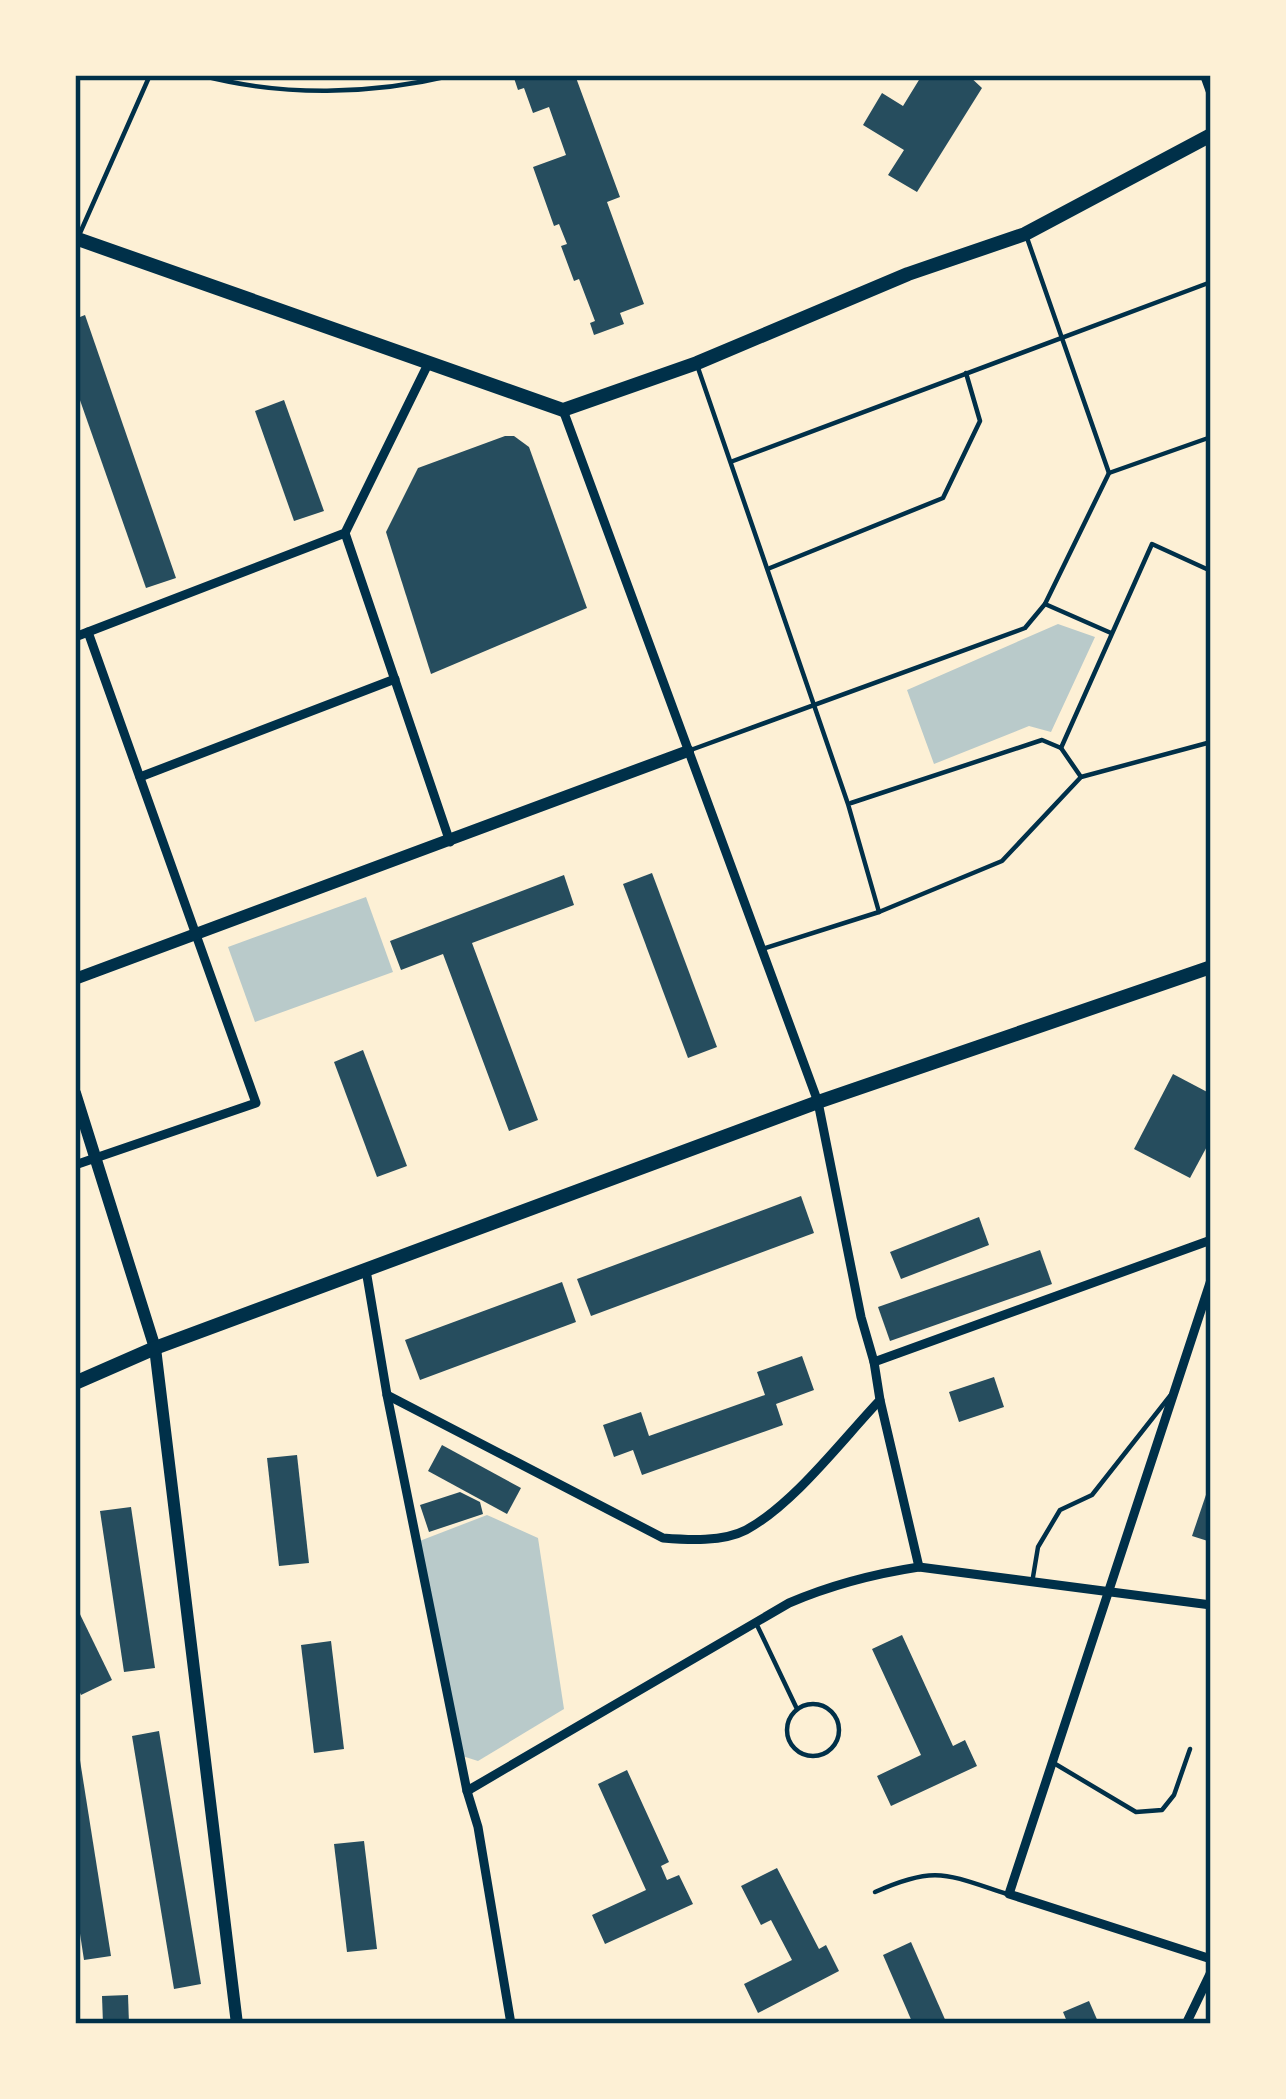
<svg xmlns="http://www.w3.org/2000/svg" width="1286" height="2099" font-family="'PT Sans Narrow',sans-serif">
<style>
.green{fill:#b9caca}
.building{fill:#264d5e}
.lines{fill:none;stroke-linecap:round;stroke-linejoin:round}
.service{stroke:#003049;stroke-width:4.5}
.minor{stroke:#003049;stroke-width:9}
.tertiary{stroke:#003049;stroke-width:12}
.secondary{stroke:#003049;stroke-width:14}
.neatline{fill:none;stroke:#003049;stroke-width:4.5}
</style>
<rect width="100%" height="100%" fill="#fdf0d5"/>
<g class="green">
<path d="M1058,624L1095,637L1051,732L1029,726L934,764L907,690Z"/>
<path d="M366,897L393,972L255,1022L228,947Z"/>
<path d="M487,1515L538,1538L564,1709L478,1761L459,1755L417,1542Z"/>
</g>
<g class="building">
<path d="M513,75H575L620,197L607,202L644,304L620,313L624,324L594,335L590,323L595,321L579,279L574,281L561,246L567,244L559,224L554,226L533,167L566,155L549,107L533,113L524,88L518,90Z"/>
<path d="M922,75H968L982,88L917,192L888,175L904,150L863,125L882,93L903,106Z"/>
<path d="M85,315L176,578L146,588L75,386V319Z"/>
<path d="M284,400L324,511L294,521L255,411Z"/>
<path d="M505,436H514L529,447L587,608L431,674L386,532L418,468Z"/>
<path d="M652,873L717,1047L688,1058L623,884Z"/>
<path d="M564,875L574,905L472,943L538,1120L509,1131L443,954L401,970L390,941Z"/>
<path d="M363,1050L407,1166L377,1177L334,1062Z"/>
<path d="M1173,1074L1211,1094V1139L1190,1178L1134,1149Z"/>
<path d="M801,1196L814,1233L591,1316L577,1279Z"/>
<path d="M979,1217L989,1245L901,1279L890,1252Z"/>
<path d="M1040,1250L1052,1284L890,1341L878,1307Z"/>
<path d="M562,1282L576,1322L420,1380L405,1340Z"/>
<path d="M802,1356L814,1390L776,1404L783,1425L642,1475L633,1450L614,1457L603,1425L641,1412L649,1436L765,1395L757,1372Z"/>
<path d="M994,1377L1004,1407L959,1422L949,1392Z"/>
<path d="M442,1445L521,1488L507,1514L428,1471Z"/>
<path d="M297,1455L309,1563L279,1566L267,1458Z"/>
<path d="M1210,1483H1211V1542L1192,1536Z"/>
<path d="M460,1492L480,1502L483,1514L429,1532L420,1505Z"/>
<path d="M131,1507L155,1668L124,1672L100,1511Z"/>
<path d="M75,1604L112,1680L81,1695L75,1681Z"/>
<path d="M902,1635L953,1746L965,1740L977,1766L891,1806L877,1776L921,1755L872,1649Z"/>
<path d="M331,1641L344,1749L314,1753L301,1645Z"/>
<path d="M159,1731L201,1984L174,1989L132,1736Z"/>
<path d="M75,1754H79L111,1956L84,1960L75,1901Z"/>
<path d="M627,1770L669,1862L661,1866L667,1880L679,1875L693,1904L605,1944L592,1915L646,1890L598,1784Z"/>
<path d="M364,1841L377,1949L347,1952L334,1844Z"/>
<path d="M777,1868L819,1949L826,1945L839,1971L758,2013L744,1984L792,1960L771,1920L761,1925L741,1886Z"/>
<path d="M911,1942L947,2024H913L883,1955Z"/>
<path d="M128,1995L129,2024H103L102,1996Z"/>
<path d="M1089,2001L1099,2024H1068L1063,2012Z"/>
</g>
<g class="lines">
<g class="service">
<path d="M200,75C283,97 371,95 454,75"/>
<path d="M1202,75L1211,100"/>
<path d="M80,233L150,75"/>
<path d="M1026,235L1109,473"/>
<path d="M697,365L848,804L879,912"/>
<path d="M733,461L1211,282"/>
<path d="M770,568L943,498L980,421L966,373"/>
<path d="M1045,604L1111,633"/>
<path d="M1061,748L1081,777"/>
<path d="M688,751L1025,628L1045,604L1109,473L1211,437"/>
<path d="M851,803L1042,740L1061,748L1152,544L1211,571"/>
<path d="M762,949L879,912L1002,861L1081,777L1211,742"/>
<path d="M1032,1583L1038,1547L1060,1510L1092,1495L1170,1396"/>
<path d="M756,1623L797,1709"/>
<circle cx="813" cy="1730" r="26"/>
<path d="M1052,1762L1136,1812L1162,1810L1174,1795L1190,1749"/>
<path d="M875,1892C935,1865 946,1874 1007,1894"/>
</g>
<g class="minor">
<path d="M563,410L818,1102L861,1317L874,1362"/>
<path d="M345,533L450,842"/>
<path d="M75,637L345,533L429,362"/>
<path d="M140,777L395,679"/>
<path d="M75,1165L256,1103L88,632"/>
<path d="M366,1270L387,1395L467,1791L478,1827L511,2024"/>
<path d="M1211,1280L1009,1894L1211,1959"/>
<path d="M387,1395L663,1538C688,1540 723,1542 746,1530C794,1504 842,1440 880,1400L874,1362L1211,1240"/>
<path d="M880,1400L919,1567"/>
<path d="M467,1791L789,1603C831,1585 873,1574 919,1567L1211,1605"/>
<path d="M1186,2024L1211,1972"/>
</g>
<g class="tertiary">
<path d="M75,979L688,751"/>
<path d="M75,1093L155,1348L237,2024"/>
</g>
<g class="secondary">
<path d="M75,238L563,410L697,363L908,274L1025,234L1211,135"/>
<path d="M75,1383L155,1348L818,1102L1211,967"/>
</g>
</g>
<rect width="1286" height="2099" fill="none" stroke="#fdf0d5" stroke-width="156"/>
<rect x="78" y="78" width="1130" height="1943" class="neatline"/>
</svg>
